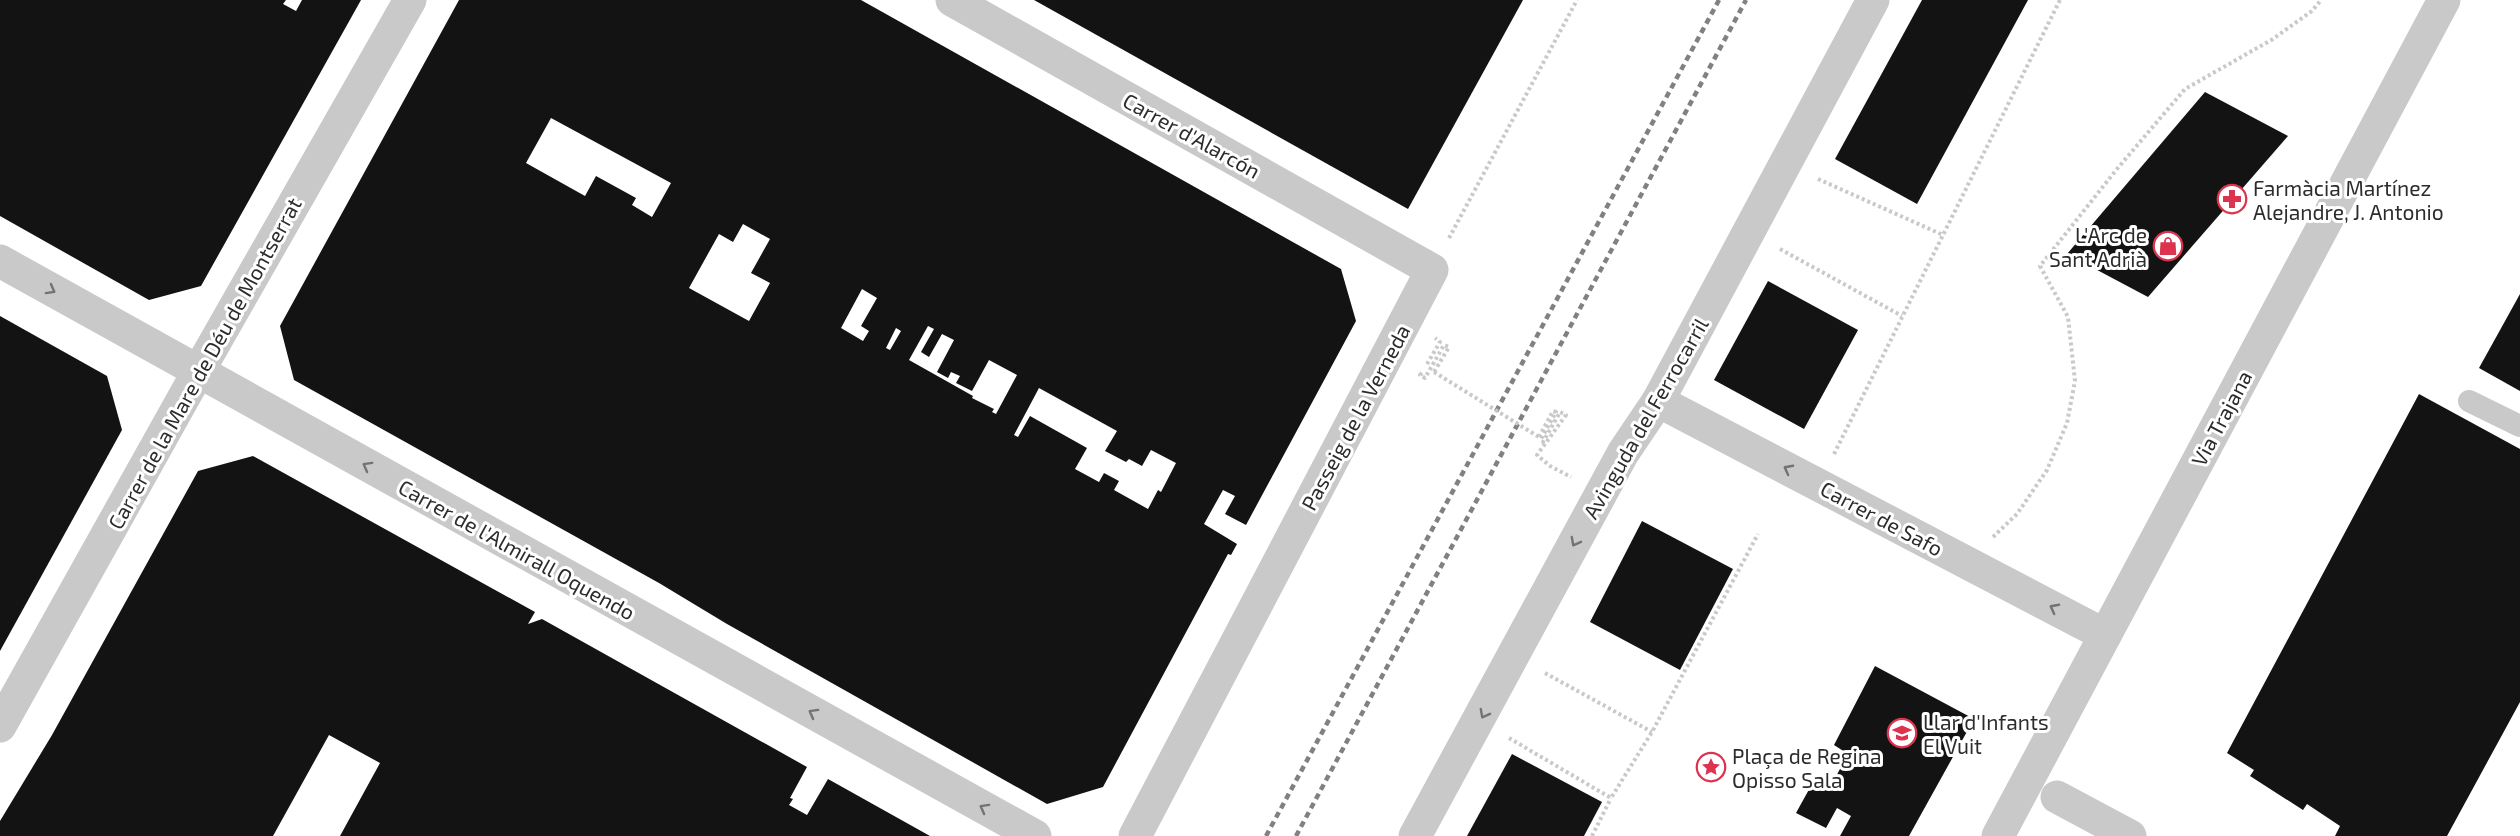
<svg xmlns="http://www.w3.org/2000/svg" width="2520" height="836" font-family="'Exo 2',sans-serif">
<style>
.building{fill:#131313;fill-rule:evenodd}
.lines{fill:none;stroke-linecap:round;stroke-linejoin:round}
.path{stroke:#c9c9c9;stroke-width:4;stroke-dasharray:3 3;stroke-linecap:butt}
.service{stroke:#c9c9c9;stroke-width:22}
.pedestrian{stroke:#c9c9c9;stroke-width:33}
.minor{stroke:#c9c9c9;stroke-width:33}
.rail{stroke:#818181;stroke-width:4.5;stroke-dasharray:6 4.5;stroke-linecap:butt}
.path-bridge{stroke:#c9c9c9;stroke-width:4;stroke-dasharray:3 3;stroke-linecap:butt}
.oneway{stroke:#737373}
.labels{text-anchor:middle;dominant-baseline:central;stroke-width:6;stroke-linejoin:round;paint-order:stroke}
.street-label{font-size:21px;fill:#2c2c2c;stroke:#fff}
.poi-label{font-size:21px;fill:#2c2c2c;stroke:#fff;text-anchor:start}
</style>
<rect width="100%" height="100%" fill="#fff"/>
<g class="building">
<path d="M0,0H286L283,4L296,11L302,0H361L201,286L149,300L0,216Z"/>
<path d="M459,0H861L1341,269L1356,321L1246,525L1225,514L1235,496L1223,490L1204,524L1237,544L1231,555L1228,554L1103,787L1047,804L727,624L659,583L294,380L280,326ZM551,118L671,183L652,217L632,205L636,198L596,176L585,196L526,163ZM743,224L770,239L751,273L770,283L749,321L689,288L719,234L733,242ZM862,289L877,298L861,326L869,331L863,341L841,328ZM928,326L934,329L921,352L929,357L942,334L954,340L937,372L948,378L951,372L960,376L956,383L972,391L989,360L1017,375L996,414L992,412L994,409L972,398L973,396L909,360ZM896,328L901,331L890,350L886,348ZM1039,388L1117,431L1105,451L1126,462L1129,459L1142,466L1151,450L1176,463L1161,492L1158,490L1148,509L1114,490L1119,481L1104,473L1099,482L1075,469L1087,448L1030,416L1018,437L1014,435Z"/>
<path d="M1034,0H1523L1408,209Z"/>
<path d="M1922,0H2028L1917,204L1835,159Z"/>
<path d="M2205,92L2288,136L2148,297L2067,254Z"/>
<path d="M1768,281L1858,330L1804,429L1714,380Z"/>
<path d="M2520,294V391L2479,368Z"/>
<path d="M0,316L107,376L122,430L0,651Z"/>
<path d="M2419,394L2520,449V702L2447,836H2335L2340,826L2307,804L2303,810L2250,776L2254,770L2227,753Z"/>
<path d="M253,456L535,612L528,624L542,619L807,767L790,798L793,799L789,805L807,815L828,779L930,836H340L380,763L329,735L273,836H0V821L52,735L198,471Z"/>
<path d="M1642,521L1733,569L1680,670L1590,622Z"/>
<path d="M1875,666L1974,719L1909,836H1840L1851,816L1837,808L1826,828L1796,813L1817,775L1833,782L1848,754L1834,745Z"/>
<path d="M1512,754L1602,802L1584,836H1467Z"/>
</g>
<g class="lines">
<g class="path">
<path d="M1818,179L1943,235"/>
<path d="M1449,238L1577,0"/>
<path d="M1780,249L1902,316"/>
<path d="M1427,364L1440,342L1435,338"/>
<path d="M1422,373L1420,375L1425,378L1444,345L1449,347L1434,372"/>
<path d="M1539,437L1553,411L1556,412L1541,439L1543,442L1560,412L1566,415L1537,455L1550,466L1571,477"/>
<path d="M1834,454L2060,0"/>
<path d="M1993,537L2017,514L2047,470L2067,423L2075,381L2068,317L2040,266L2117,169L2185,89L2273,39L2312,11L2321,0"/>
<path d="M1545,673L1652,732"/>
<path d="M1509,738L1611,798L1652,732L1758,534"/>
<path d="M1592,836L1611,798"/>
</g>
<path class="service" d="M2469,401L2520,426"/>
<path class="pedestrian" d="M2057,797L2130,836"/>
<g class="minor">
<path d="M952,0L1432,270L1135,836"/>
<path d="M0,261L1035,836"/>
<path d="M1658,401L2105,635"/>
<path d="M0,726L198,372L410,0"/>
<path d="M1415,836L1623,453L1658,401L1873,0"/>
<path d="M1998,836L2444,0"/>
</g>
<g class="rail">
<path d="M1266,836L1719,0"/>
<path d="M1296,836L1746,0"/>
</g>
<path class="path-bridge" d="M1434,372L1539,437"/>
</g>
<defs><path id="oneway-chevron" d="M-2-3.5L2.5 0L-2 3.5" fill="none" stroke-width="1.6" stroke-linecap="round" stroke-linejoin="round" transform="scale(1.5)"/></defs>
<g class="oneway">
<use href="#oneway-chevron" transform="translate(51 290) rotate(29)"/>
<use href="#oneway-chevron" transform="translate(367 466) rotate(-151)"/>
<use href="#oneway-chevron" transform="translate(1788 469) rotate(-152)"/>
<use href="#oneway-chevron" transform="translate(1575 542) rotate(118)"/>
<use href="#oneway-chevron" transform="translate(2054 608) rotate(-152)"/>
<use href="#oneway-chevron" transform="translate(813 713) rotate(-151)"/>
<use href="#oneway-chevron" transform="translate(1484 714) rotate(118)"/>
<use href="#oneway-chevron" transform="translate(984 808) rotate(-151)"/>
</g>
<defs>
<g id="pharmacy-ring" transform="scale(1.5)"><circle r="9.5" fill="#fff" stroke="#dc344f" stroke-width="1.5"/><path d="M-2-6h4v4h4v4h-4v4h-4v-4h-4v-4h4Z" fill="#dc344f"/></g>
<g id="shop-ring" transform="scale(1.5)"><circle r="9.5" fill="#fff" stroke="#dc344f" stroke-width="1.5"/><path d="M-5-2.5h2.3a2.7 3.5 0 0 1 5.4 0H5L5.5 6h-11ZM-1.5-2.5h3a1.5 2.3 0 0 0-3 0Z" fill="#dc344f"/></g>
<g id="school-ring" transform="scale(1.5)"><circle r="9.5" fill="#fff" stroke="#dc344f" stroke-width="1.5"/><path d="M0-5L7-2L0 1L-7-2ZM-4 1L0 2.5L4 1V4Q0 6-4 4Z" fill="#dc344f"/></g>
<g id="sight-ring" transform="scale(1.5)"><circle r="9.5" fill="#fff" stroke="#dc344f" stroke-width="1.5"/><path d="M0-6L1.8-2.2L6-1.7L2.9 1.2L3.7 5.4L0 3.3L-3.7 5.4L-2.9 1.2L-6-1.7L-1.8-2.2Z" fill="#dc344f"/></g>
</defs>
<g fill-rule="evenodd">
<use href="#pharmacy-ring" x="2232" y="199"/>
<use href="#shop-ring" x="2168" y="246"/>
<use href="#school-ring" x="1902" y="733"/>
<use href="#sight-ring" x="1711" y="767"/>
</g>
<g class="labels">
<g class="street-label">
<text transform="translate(1192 135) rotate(29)">Carrer d'Alarcón</text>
<text transform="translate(204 363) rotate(-61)">Carrer de la Mare de Déu de Montserrat</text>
<text transform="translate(1355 417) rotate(-62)">Passeig de la Verneda</text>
<text transform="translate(1645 418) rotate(-60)">Avinguda del Ferrocarril</text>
<text transform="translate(2221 418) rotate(-62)">Via Trajana</text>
<text transform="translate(1882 518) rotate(28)">Carrer de Safo</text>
<text transform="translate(517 549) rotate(29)">Carrer de l'Almirall Oquendo</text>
</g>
<g class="poi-label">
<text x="2253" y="187">Farmàcia Martínez<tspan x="2253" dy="24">Alejandre, J. Antonio</tspan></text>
<text x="2147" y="234" text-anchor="end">L'Arc de<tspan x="2147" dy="24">Sant Adrià</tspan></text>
<text x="1923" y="721">Llar d'Infants<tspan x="1923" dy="24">El Vuit</tspan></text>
<text x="1732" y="755">Plaça de Regina<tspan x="1732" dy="24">Opisso Sala</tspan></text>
</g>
</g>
</svg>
